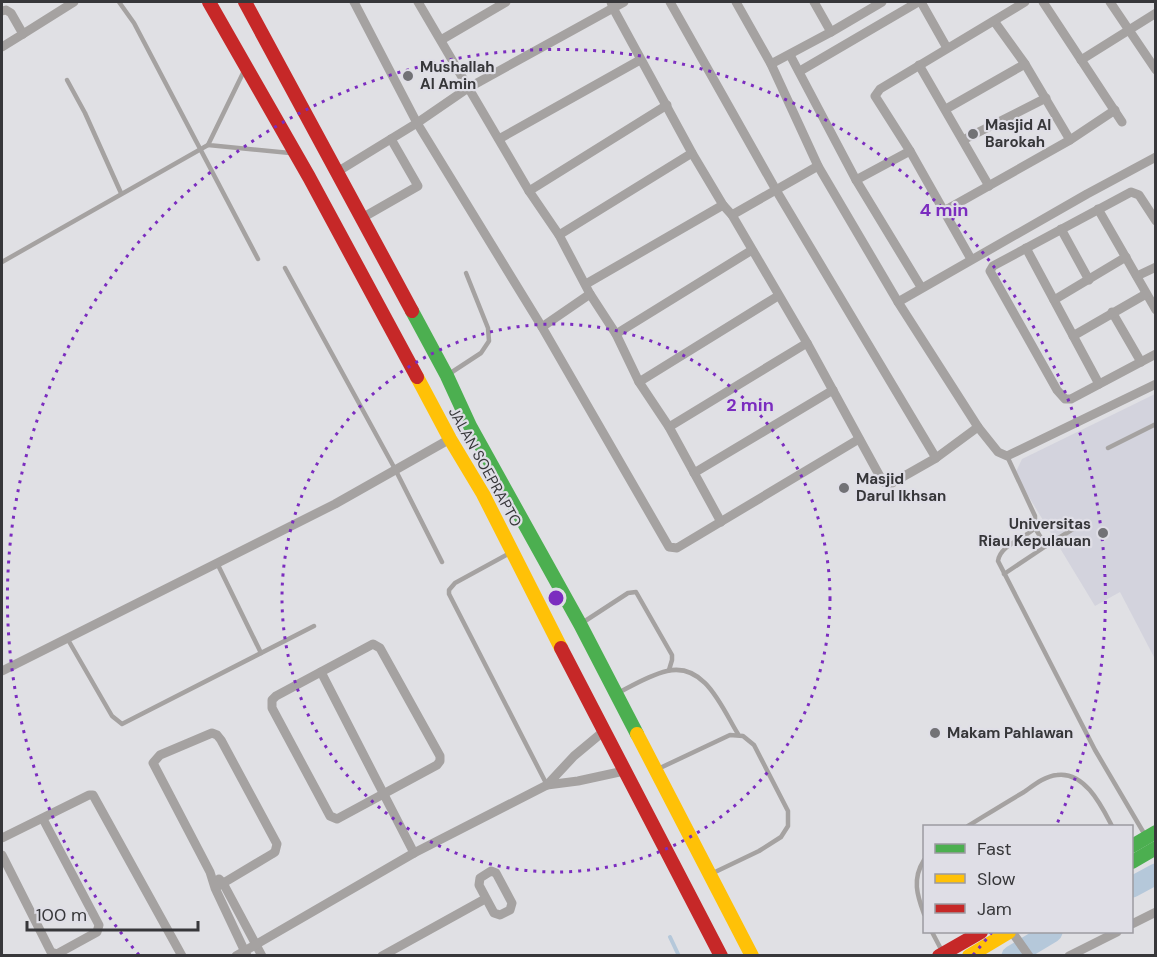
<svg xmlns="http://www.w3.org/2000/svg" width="1157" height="957" font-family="'DM Sans',sans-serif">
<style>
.built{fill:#d3d3dd}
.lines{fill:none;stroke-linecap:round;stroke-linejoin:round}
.stream{stroke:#b5c8da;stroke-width:4}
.river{stroke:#b5c8da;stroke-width:21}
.lane{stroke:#a5a2a1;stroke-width:4.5}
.street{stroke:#a5a2a1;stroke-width:9}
.fast{stroke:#4caf50;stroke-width:14}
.slow{stroke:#ffc107;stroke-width:14}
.jam{stroke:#c62828;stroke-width:14}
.ring{fill:none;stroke:#7b2cbf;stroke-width:3;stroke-dasharray:3 6}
.poi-dot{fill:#727276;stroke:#dfdee6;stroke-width:2}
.labels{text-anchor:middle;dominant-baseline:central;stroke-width:4.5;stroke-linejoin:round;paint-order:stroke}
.poi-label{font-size:15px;font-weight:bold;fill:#37373a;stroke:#dfdee6;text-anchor:start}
.street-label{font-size:15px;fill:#37373a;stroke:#dfdee6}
.centre{fill:#7b2cbf;stroke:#dfdee6;stroke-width:3}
.ring-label{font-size:18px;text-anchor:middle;font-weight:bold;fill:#7b2cbf;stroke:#dfdee6;stroke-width:4.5;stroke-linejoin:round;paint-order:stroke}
</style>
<rect width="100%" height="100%" fill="#e0e0e4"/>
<path class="built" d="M1155,394V659L1120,592L1095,606L1015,474L1022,459Z"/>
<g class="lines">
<path class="stream" d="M670,937L679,956"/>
<g class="river">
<path d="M1132,887L1156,874"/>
<path d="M1012,956L1052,932"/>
</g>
<g class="lane">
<path d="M119,2L134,23L258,259"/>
<path d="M243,73L208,145L290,153"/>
<path d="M67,80L85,113L121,193"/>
<path d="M2,262L208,145"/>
<path d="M285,268L395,469L442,562"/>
<path d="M449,374L481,353L489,341L488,328L466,273"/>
<path d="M1108,448L1156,424"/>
<path d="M1007,456L1035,516V528C1024,539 1000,545 998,561L1095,750L1145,835"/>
<path d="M1046,546L1081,524"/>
<path d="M510,553L455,583L449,590V594L547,785"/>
<path d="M217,563L261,653"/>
<path d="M1004,574L1046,546L1035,528"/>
<path d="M582,623L628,593L636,592L672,655V660L669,670"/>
<path d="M67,638L112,716L122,724L314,626"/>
<path d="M620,692C635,684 650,675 667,671C705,662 722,708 738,734"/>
<path d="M660,768L730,735L743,736L754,745L788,811V826L781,837L759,851L713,873"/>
<path d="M968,826C986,815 1005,803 1024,792C1034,785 1045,776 1057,775C1085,771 1102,807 1112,826"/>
<path d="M924,860C912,879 917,895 924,914"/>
<path d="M932,932L942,951"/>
</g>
<g class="street">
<path d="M354,2L417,123L542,327L669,547L677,548L859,439"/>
<path d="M418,2L529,191L559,235L590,294L616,334L639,382L669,427L721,522"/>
<path d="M611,2L613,8L692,153L723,205L732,215L807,343L883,482L892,483L936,458L978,427"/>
<path d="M670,2L776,190L936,458"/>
<path d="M736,2L771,64L818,166L898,302L978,427L998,452L1007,456L1156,384"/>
<path d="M814,2L831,32"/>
<path d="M921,2L947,48"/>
<path d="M1043,2L1122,122"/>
<path d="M1110,2L1156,70"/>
<path d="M2,11L6,10L11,13L23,34L74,2"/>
<path d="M994,21L1025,64L1070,140"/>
<path d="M441,40L506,2"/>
<path d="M2,47L23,34"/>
<path d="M790,55L856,180L921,287"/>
<path d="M1081,60L1156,13"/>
<path d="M771,64L831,32L882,2"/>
<path d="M919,65L989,186"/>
<path d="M800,71L918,2"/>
<path d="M946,109L1025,64"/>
<path d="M499,139L640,60"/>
<path d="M963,140L1046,98"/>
<path d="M337,172L417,123L468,88L624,2"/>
<path d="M856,180L910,151"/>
<path d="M529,191L667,105"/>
<path d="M1098,209L1156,310"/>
<path d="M944,211L1070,140L1115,110"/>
<path d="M732,215L818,166"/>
<path d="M362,218L418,186L391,139"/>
<path d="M1156,221L1139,195L1131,192L993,266L990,271L1057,390L1065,399H1071L1156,354"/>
<path d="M1061,229L1089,280"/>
<path d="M559,235L692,153"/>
<path d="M1026,248L1099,384"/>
<path d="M971,259L910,151L875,96L880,89L1025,2"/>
<path d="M1137,276L1156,267"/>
<path d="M586,284L723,205"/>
<path d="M1054,300L1126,257"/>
<path d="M898,302L1087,194L1156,157"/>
<path d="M1112,312L1141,362"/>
<path d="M542,327L590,294"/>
<path d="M616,334L752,250"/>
<path d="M1073,336L1146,294"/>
<path d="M639,382L778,296"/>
<path d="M669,427L807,343"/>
<path d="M694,473L833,390"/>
<path d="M373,644L380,648L440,756V761L437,765L337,819L330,816L272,708V700L276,696Z"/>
<path d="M2,671L335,504L450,439"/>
<path d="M321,672L414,853"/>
<path d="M547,785L578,781L624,771"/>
<path d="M2,838L89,795H93L182,956"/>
<path d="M2,855L51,952L57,954L97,932L99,925L43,819"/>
<path d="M491,871L496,873L512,903L510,910L500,915L494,913L479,885L480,878Z"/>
<path d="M219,879L223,883L262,956"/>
<path d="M215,888L272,854L275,852L277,844L221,740L217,735L212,733L160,755L153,763L210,872L215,888L247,956"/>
<path d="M1132,924L1156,912"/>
<path d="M1012,932L1029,956"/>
<path d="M236,956L414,853L547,785L574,756L604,731"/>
<path d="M382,956L485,899"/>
<path d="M1069,956L1117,932"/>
</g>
<g class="fast">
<path d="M412,311L447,376L470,426L580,624L637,734"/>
<path d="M1132,846L1156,832"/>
<path d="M1132,862L1156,848"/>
</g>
<g class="slow">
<path d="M417,377L450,439L483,494L561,648"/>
<path d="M637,734L752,956"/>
<path d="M969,956L1009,932"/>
</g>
<g class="jam">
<path d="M209,2L309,177L417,377"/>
<path d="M245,2L412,311"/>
<path d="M561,648L721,956"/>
<path d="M939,956L981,932"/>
</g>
</g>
<g class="ring">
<circle cx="556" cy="598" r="274"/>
<path d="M992 932A549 549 0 0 1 973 955M139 955A549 549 0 1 1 1056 826"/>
</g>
<g class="poi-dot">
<circle cx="408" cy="76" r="6"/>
<circle cx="973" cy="134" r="6"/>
<circle cx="844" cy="488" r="6"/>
<circle cx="1103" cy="533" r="6"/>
<circle cx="935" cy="733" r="6"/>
</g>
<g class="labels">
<g class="poi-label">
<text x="420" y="67">Mushallah<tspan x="420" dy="17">Al Amin</tspan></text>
<text x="985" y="125">Masjid Al<tspan x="985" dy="17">Barokah</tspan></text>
<text x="856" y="479">Masjid<tspan x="856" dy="17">Darul Ikhsan</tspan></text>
<text x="1091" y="524" text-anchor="end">Universitas<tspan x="1091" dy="17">Riau Kepulauan</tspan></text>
<text x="947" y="733">Makam Pahlawan</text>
</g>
<g class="street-label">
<text transform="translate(485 467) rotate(61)">JALAN SOEPRAPTO</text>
</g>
</g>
<circle cx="556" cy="598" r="9" class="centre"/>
<g class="ring-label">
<text x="944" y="216">4 min</text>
<text x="750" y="411">2 min</text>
</g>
<rect width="1157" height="957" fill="none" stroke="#37373a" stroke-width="6"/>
<rect x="923" y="825" width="210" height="108" fill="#dfdee6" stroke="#9c9ba1" stroke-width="1.5"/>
<rect x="935" y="844" width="30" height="9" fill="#4caf50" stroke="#9c9ba1" stroke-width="1.5"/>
<text x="977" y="855" font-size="18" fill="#37373a">Fast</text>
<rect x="935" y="874" width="30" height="9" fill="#ffc107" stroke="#9c9ba1" stroke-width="1.5"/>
<text x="977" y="885" font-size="18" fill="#37373a">Slow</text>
<rect x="935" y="904" width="30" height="9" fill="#c62828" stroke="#9c9ba1" stroke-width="1.5"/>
<text x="977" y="915" font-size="18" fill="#37373a">Jam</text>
<path d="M27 921v9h171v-9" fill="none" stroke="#37373a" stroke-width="3"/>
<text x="36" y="921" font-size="18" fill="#37373a" stroke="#dfdee6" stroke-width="4.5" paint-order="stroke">100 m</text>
</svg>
